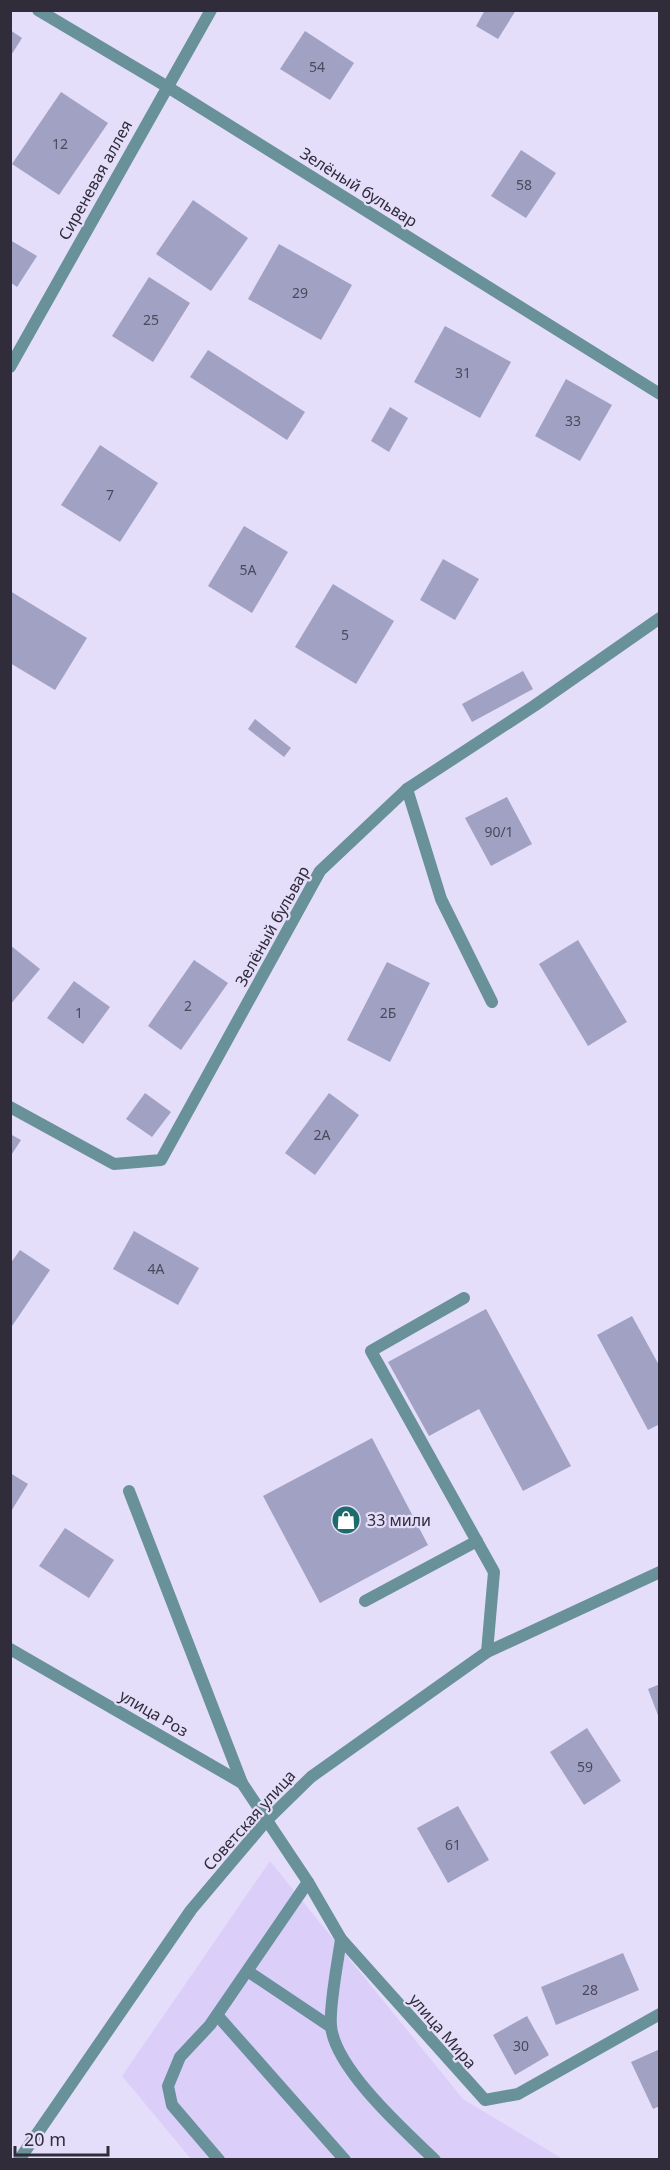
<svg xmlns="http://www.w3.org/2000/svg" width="670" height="2170" font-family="'Noto Sans',sans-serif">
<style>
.built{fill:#dbcffa}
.building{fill:#a1a1c3}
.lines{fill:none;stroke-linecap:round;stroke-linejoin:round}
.service{stroke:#68919a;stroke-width:12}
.minor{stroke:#68919a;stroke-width:12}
.tertiary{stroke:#68919a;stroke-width:12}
.labels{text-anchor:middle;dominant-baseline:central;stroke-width:4.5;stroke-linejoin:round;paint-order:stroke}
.number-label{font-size:14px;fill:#4c495c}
.street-label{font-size:16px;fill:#302c3a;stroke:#e5defa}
.poi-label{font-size:16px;fill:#302c3a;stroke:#e5defa;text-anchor:start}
</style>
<rect width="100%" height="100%" fill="#e5defa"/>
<path class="built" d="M270,1861L463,2099L563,2159H191L122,2076Z"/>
<g class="building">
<path d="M485,10H516L498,39L476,26Z"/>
<path d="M10,30L22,38L10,57Z"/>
<path d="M305,31L354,63L330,100L280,69Z"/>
<path d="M61,92L108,123L59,195L12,164Z"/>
<path d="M521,150L556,173L526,218L491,196Z"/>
<path d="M193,200L248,238L211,291L156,254Z"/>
<path d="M10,240L37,256L17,287L10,282Z"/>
<path d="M279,244L352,285L321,340L248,299Z"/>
<path d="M149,277L190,303L153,362L112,336Z"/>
<path d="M445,326L511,362L480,418L414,382Z"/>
<path d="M208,350L305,412L287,440L190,377Z"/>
<path d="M566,379L612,405L580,461L535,436Z"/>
<path d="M390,407L408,418L389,452L371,441Z"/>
<path d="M100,445L158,483L120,542L61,505Z"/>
<path d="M244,526L288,552L252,613L208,586Z"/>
<path d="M443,559L479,579L455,620L420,600Z"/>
<path d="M333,584L394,621L356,684L295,647Z"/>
<path d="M10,591L87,638L55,690L10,663Z"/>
<path d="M523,671L533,689L472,722L462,704Z"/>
<path d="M255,719L291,748L284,757L248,729Z"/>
<path d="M507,797L532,844L491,866L465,818Z"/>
<path d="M578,940L627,1022L588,1046L539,964Z"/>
<path d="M10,945L40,969L10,1005Z"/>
<path d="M194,960L228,983L181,1050L148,1026Z"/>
<path d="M387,962L430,983L390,1062L347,1040Z"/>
<path d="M74,981L110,1007L83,1044L47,1018Z"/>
<path d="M145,1093L171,1112L152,1137L126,1119Z"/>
<path d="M329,1093L359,1115L315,1175L285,1153Z"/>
<path d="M10,1134L21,1140L10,1157Z"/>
<path d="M134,1231L199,1268L178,1305L113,1269Z"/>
<path d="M20,1250L50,1270L10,1329V1264Z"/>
<path d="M486,1309L571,1466L523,1491L479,1409L429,1436L388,1362Z"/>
<path d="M632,1316L660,1367V1424L648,1430L597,1335Z"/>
<path d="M372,1438L428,1545L320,1603L263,1496Z"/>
<path d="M10,1473L28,1484L10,1513Z"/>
<path d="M65,1528L114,1560L89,1598L39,1566Z"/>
<path d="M660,1684V1718H659L648,1689Z"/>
<path d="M587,1728L621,1781L584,1805L550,1752Z"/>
<path d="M458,1806L489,1860L448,1883L417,1828Z"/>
<path d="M623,1953L639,1990L556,2025L541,1987Z"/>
<path d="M527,2016L549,2055L515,2075L493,2035Z"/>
<path d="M660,2049V2106L653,2109L631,2062Z"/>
</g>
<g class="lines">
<g class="service">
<path d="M407,789L441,899L492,1002"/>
<path d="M464,1298L371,1351L494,1572L487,1652"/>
<path d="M129,1491L242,1783"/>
<path d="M365,1601L477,1541"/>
<path d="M341,1939C338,1961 329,2006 331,2026C335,2069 405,2131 435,2160"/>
<path d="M249,1972L331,2027"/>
<path d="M217,2015L345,2160"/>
<path d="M219,2160L172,2105L168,2086L180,2057L210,2025L308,1882"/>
</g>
<g class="minor">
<path d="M38,10L166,86L660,394"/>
<path d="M10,367L211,10"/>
<path d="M10,1107L114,1164L161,1160L320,871L407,789L534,706L660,618"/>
<path d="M10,1649L242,1783L308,1882L341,1939L485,2100L518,2094L660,2014"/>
</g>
<path class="tertiary" d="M19,2160L191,1910L267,1820L311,1777L487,1652L660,1572"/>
</g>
<defs>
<g id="shop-disc" transform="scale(1.5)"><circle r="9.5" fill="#1e6b6c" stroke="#e5defa"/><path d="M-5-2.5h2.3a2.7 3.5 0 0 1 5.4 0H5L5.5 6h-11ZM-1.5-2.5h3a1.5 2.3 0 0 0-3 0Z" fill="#fff"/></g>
</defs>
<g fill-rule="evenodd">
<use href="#shop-disc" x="346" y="1520"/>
</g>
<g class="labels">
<g class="number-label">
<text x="317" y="66">54</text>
<text x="60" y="143">12</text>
<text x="524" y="184">58</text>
<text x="300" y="292">29</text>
<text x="151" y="319">25</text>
<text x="463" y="372">31</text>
<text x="573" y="420">33</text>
<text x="110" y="494">7</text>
<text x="248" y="569">5А</text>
<text x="345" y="634">5</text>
<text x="499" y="831">90/1</text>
<text x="188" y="1005">2</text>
<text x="79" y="1012">1</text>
<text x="388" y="1012">2Б</text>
<text x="322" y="1134">2А</text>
<text x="156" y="1268">4А</text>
<text x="585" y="1766">59</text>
<text x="453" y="1844">61</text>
<text x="590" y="1989">28</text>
<text x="521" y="2045">30</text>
</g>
<g class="street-label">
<text transform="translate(95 180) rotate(-61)">Сиреневая аллея</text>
<text transform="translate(359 187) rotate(32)">Зелёный бульвар</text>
<text transform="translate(272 926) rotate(-61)">Зелёный бульвар</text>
<text transform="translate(154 1713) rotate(30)">улица Роз</text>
<text transform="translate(249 1820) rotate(-48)">Советская улица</text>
<text transform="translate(443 2031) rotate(49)">улица Мира</text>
</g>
<g class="poi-label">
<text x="367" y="1520">33 мили</text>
</g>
</g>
<rect width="670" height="2170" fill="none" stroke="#302c3a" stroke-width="24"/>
<path d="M15 2146v9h93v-9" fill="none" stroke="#302c3a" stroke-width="3"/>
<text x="24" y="2146" font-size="18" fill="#302c3a" stroke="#e5defa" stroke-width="4.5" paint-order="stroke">20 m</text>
</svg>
